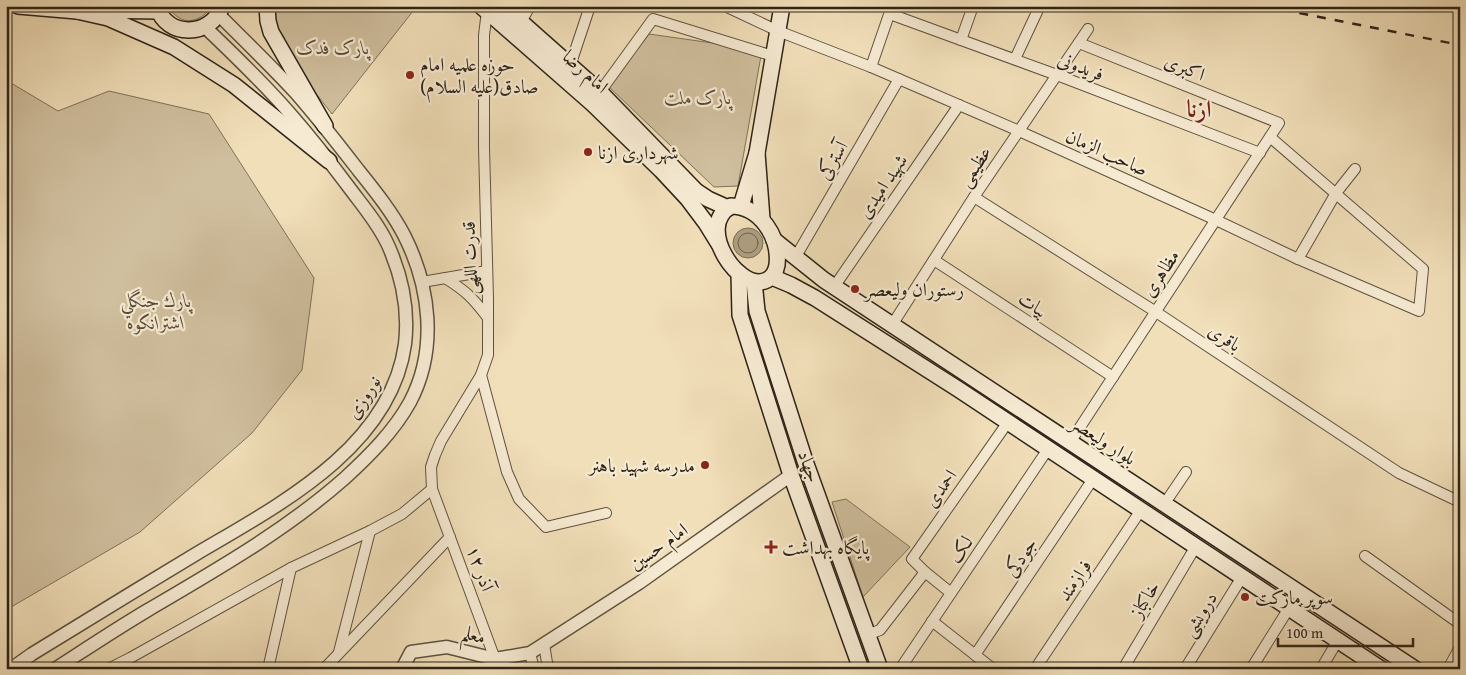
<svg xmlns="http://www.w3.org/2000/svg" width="1466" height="675" font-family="'Gentium Book Plus',Amiri,serif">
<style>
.green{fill:#d0bf9e;stroke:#7e725b}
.water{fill:#ae9f82;stroke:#7a6e58}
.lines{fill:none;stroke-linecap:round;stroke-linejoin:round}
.shore{stroke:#6e624d;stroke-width:1}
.minor-casing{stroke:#5e5340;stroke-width:12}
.tertiary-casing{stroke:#5e5340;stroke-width:15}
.secondary-casing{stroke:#2d2418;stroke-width:18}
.minor{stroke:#f6ead2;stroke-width:10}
.tertiary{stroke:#f6ead2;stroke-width:12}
.secondary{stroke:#f6ead2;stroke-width:15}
.rail{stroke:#2d2418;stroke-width:2.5;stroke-dasharray:9 9;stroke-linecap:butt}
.poi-dot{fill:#8f2418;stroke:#f6ead2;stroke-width:2}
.labels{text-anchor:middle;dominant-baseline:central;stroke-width:4.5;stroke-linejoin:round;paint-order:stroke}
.park-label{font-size:19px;font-style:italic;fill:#564b3a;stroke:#f6ead2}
.poi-label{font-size:19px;fill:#2d2418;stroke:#f6ead2;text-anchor:start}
.street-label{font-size:19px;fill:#2d2418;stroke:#f6ead2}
.district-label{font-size:24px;font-weight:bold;fill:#7a1f14;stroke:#f6ead2}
</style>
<rect width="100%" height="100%" fill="#f1dfb9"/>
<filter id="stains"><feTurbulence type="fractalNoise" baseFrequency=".004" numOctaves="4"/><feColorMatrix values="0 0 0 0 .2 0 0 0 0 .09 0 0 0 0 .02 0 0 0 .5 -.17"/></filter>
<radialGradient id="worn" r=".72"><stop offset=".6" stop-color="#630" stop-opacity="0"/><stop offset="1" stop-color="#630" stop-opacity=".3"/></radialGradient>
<g class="green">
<path d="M166,6H212C205,17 190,26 178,17C173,14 170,10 166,6Z"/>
<path d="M272,6H417L332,114L303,77L276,26Z"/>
<path d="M649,34L762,50L738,186L714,187L608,86Z"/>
<path d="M6,80L58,111L109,91L209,114L314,278L302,370L252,433L140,532L6,610Z"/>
<path d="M846,499L910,547L863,597L832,502Z"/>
</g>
<circle class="water" cx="748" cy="243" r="15"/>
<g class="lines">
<circle class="shore" cx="748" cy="243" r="10"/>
<g class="minor-casing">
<g id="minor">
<path d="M725,6L778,31L871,67L1019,131L1216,220L1298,259L1419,311L1423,269L1270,137"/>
<path d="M487,11L484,35V147L488,299V355L481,375L441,441L435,455L431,467L432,489L495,659"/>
<path d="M890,14L1057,75L1260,153"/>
<path d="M521,22L530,6"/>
<path d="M961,40L973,6"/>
<path d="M1015,59L1037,12"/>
<path d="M570,66L590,6"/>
<path d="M871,67L892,6"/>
<path d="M600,92L653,19L773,56"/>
<path d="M974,197L1156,312L1399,473L1460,502"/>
<path d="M795,258L899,79"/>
<path d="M1298,259L1336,193L1355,169"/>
<path d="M934,260L1113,377"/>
<path d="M445,278C466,291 473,298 488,318"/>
<path d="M422,282L487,271"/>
<path d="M834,287L959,105"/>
<path d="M892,325L974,197L1088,29"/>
<path d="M481,375L507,472L519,499L546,527L606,513"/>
<path d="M1071,441L1279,123L1079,43"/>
<path d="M1165,503L1186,472"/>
<path d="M1365,556L1460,624"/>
<path d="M951,593L925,572L912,559L1008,422"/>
<path d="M932,621L993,669"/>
<path d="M867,635L880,630L925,572"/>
<path d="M544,644L548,669"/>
<path d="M339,652L370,531"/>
<path d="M530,653L534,669"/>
<path d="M975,655L1093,479"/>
<path d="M108,669L130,658L291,568L370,531L402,514L432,489"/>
<path d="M268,669L291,568"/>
<path d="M324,669L450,537"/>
<path d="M900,669L1048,449"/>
<path d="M1035,669L1141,510"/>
<path d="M1123,669L1196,546"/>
<path d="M1185,669L1242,577"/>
<path d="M1251,669L1289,608"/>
<path d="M1321,669L1338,640"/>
<path d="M1448,669L1460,647"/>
</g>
</g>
<g class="tertiary-casing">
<g id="tertiary">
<path d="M11,669L32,654C87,620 141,587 196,554C277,506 391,448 405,344C409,310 402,276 388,245C378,223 362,205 348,186C330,162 312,139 292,116C265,84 235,56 205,27"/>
<path d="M55,669C86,649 116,629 148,610C216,570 285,531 345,478C370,455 394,431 410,402C438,349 430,286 404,235C392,212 375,191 359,171C338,144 318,118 296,93C271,66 244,40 219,15"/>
<path d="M402,669L411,652L447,647L495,659L530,653L639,583L791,475"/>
</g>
</g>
<g class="secondary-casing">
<g id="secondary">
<path d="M18,6L77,11L95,10L158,11"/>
<path d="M157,6C166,39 212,37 222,6"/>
<path d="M267,6L268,21L271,32L325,126"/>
<path d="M481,6L593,104L661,170L688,199L706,223L719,244"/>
<path d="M503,6L600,92L696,191L708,199L728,208"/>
<path d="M77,11L108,18L174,47L234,85L329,161"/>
<path d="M757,153L782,6"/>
<path d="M731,206C760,206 780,237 777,265C776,271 773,277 767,280C740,294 694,227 731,206Z"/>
<path d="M741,206L757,153L762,219"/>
<path d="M774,240L824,280L1415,669"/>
<path d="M739,273L740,315L791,475L861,669"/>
<path d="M772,277L791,285L815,298L958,389L1381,669"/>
<path d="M754,282L757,311L805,461L880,669"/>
</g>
</g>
<use href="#minor" class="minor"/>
<use href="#tertiary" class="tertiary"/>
<use href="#secondary" class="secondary"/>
<path class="rail" d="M1264,6L1460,45"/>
</g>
<g class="poi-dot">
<circle cx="410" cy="75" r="5"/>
<circle cx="588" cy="152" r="5"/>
<circle cx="855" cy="289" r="5"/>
<circle cx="705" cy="465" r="5"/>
<path d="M768.5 539.5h5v5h5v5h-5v5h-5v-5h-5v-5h5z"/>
<circle cx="1245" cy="597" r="5"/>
</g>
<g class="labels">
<g class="park-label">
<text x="333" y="47">پارک فدک</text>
<text x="698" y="97">پارک ملت</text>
<text x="156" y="300">پارك جنگلي<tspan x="156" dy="22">اشترانكوه</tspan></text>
</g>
<g class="poi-label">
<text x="420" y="64">حوزه علمیه امام<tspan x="420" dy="22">صادق(علیه السلام)</tspan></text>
<text x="598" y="152">شهرداری ازنا</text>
<text x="865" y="289">رستوران ولیعصر</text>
<text x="695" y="465" text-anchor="end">مدرسه شهید باهنر</text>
<text x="782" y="547">پایگاه بهداشت</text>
<text x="1255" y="597">سوپر مارکت</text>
</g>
<g class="street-label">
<text transform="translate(1081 66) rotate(21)">فریدونی</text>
<text transform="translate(1185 67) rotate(22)">اکبری</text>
<text transform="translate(586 71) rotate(42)">امام رضا</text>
<text transform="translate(1107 152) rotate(24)">صاحب الزمان</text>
<text transform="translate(832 160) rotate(-60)">آسترکی</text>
<text transform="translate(974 166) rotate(-56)">عظیمی</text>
<text transform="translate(882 186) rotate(-56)">شهید امیدی</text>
<text transform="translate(469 258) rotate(-92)">قدرت اللهی</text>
<text transform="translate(1160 273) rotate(-57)">مظاهری</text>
<text transform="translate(1033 304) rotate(33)">بیات</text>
<text transform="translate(1225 337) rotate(33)">باقری</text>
<text transform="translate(363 397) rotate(-58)">نوروزی</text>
<text transform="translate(1104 440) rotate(33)">بلوار ولیعصر</text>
<text transform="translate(810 466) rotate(70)">جهاد</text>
<text transform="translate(940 488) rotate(-55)">احمدی</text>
<text transform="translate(658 546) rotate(-35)">امام حسین</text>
<text transform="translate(960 549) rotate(-56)">لک</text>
<text transform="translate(1020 557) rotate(-56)">جودکی</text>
<text transform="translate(481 568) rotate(70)">۱۲ آذر</text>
<text transform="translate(1074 580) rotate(-56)">فرازمند</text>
<text transform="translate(1144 599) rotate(-59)">خاکباز</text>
<text transform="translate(1199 614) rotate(-58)">درویشی</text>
<text transform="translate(474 634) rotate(15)">معلم</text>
</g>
<g class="district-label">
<text x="1199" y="108">ازنا</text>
</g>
</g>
<rect width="1466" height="675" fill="none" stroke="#f1dfb9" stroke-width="25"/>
<rect x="8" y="8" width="1451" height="660" fill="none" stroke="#2d2418" stroke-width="2.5"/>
<rect x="12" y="12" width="1441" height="650" fill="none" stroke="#2d2418"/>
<path d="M1278 638v8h135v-8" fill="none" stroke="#2d2418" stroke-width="2.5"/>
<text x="1286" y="638" font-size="15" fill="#2d2418" stroke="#f6ead2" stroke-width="4" paint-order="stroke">100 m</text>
<rect width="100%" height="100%" filter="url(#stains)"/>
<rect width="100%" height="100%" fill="url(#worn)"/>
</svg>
